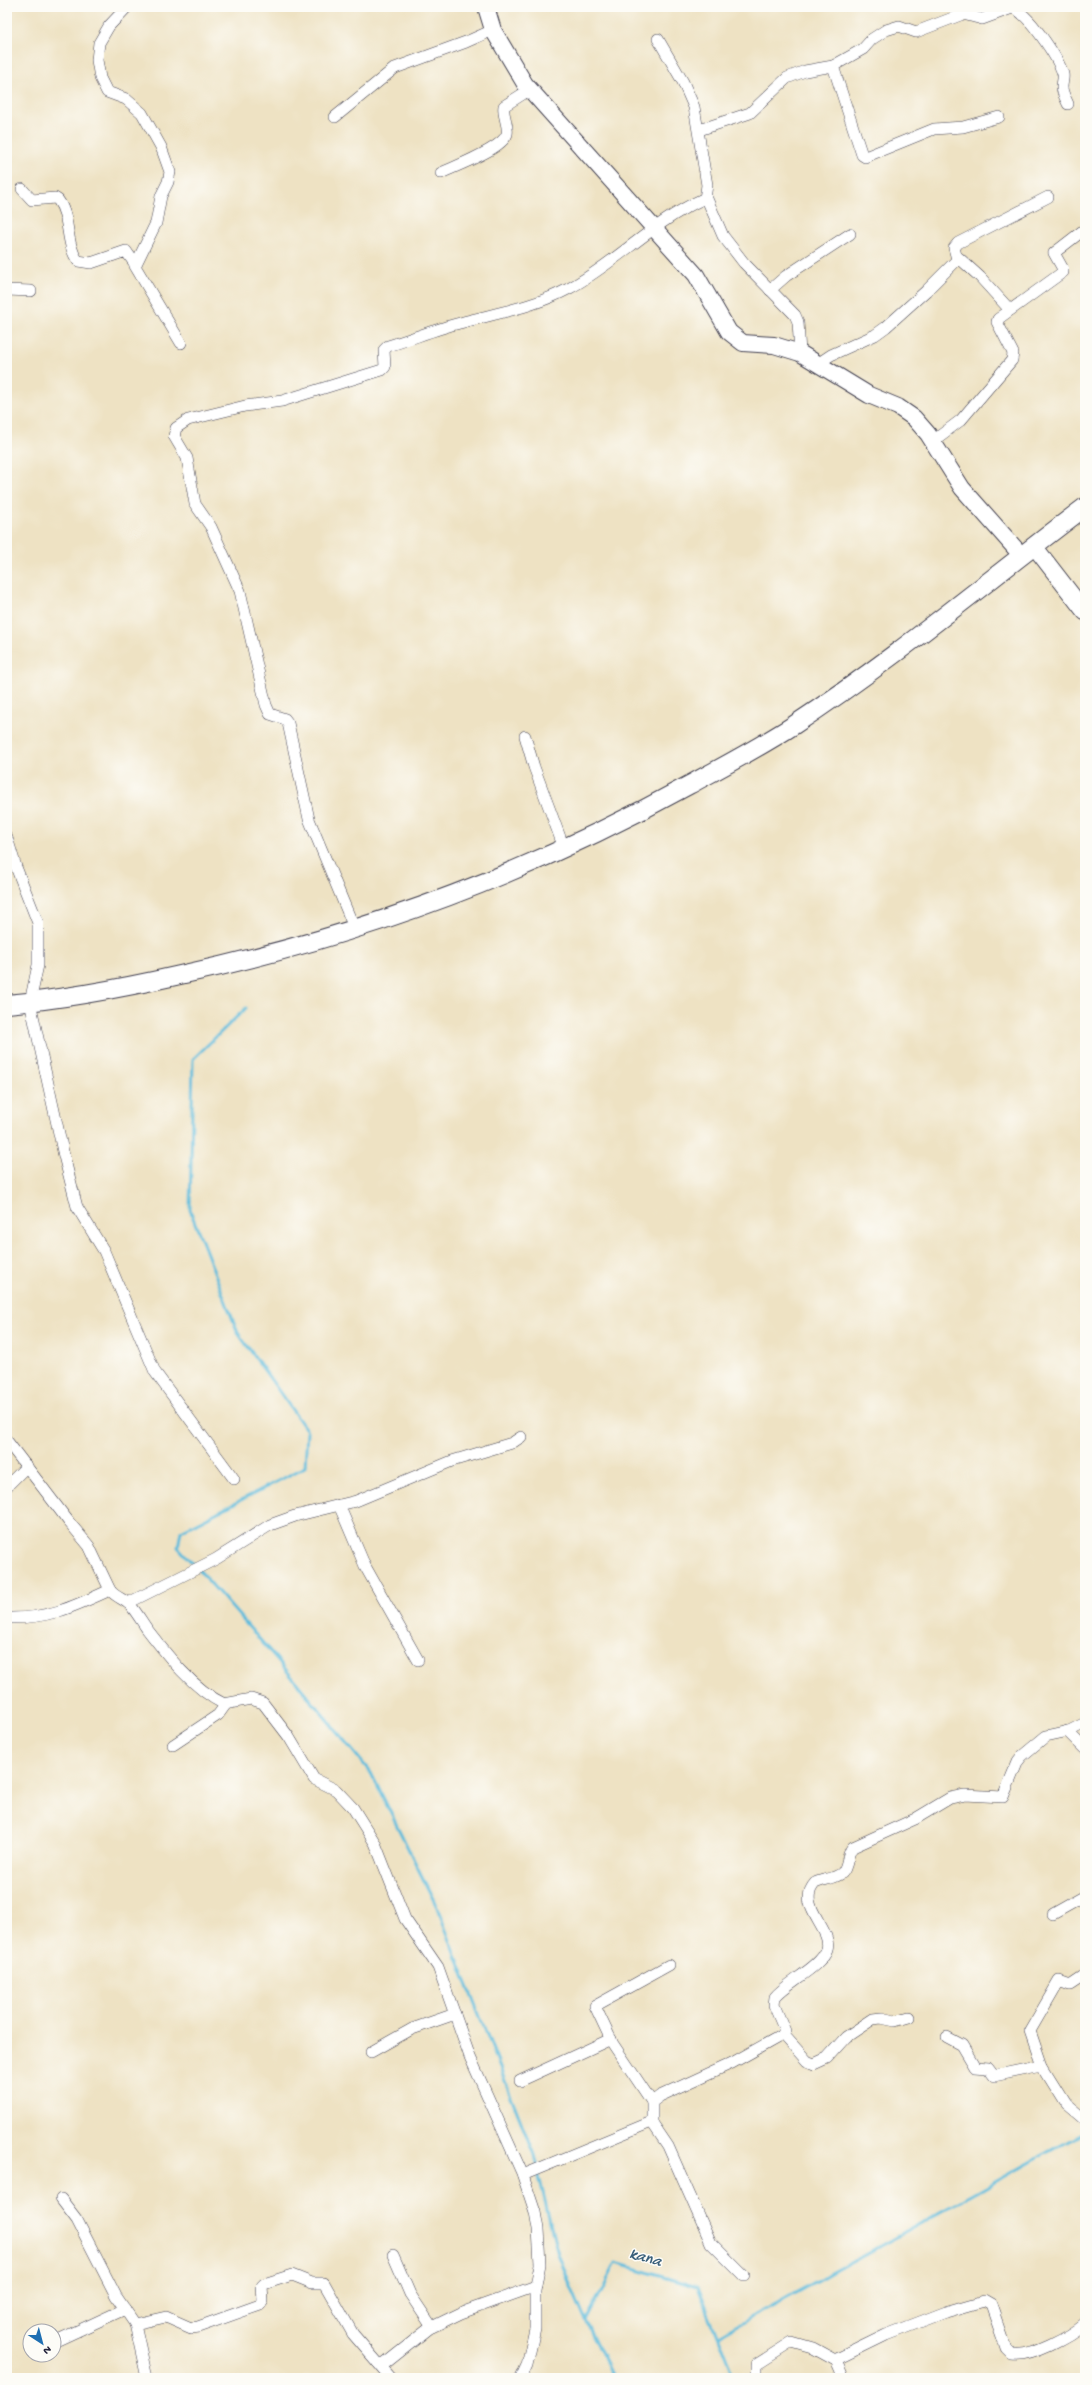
<svg xmlns="http://www.w3.org/2000/svg" width="1092" height="2385" font-family="'Gochi Hand',sans-serif">
<style>
.lines{fill:none;stroke-linecap:round;stroke-linejoin:round}
.stream{stroke:#5ebcdc;stroke-width:3}
.street-casing{stroke:#413f4f;stroke-width:12}
.secondary-casing{stroke:#413f4f;stroke-width:18}
.primary-casing{stroke:#413f4f;stroke-width:20}
.street{stroke:#fff;stroke-width:11}
.secondary{stroke:#fff;stroke-width:16}
.primary{stroke:#fff;stroke-width:18}
.labels{text-anchor:middle;dominant-baseline:central;stroke-width:3;stroke-linejoin:round;paint-order:stroke}
.water-label{font-size:16px;font-style:italic;fill:#3a607b;stroke:#fdfcf7}
</style>
<rect width="100%" height="100%" fill="#fdfcf7"/>
<filter id="ink" filterUnits="userSpaceOnUse"><feTurbulence type="fractalNoise" baseFrequency=".025" numOctaves="2"/><feDisplacementMap in="SourceGraphic" scale="8" xChannelSelector="R" yChannelSelector="G"/><feConvolveMatrix kernelMatrix="1 2 1 2 8 2 1 2 1" color-interpolation-filters="sRGB"/></filter>
<filter id="wash" filterUnits="userSpaceOnUse"><feTurbulence type="fractalNoise" baseFrequency=".012" numOctaves="4" result="noise"/><feDisplacementMap in="SourceGraphic" scale="16" xChannelSelector="R" yChannelSelector="G"/><feGaussianBlur stdDeviation="0.9" result="paint"/><feColorMatrix in="noise" values="0 0 0 0 0 0 0 0 0 0 0 0 0 0 0 0 0 1.4 0 .05"/><feComposite in="paint" operator="in"/></filter>
<g filter="url(#wash)">
<rect width="100%" height="100%" fill="#eee2c3"/>
<g class="lines">
<g class="stream">
<path d="M195,1566L178,1547L181,1531L305,1467L307,1431L238,1333L190,1210L193,1059L246,1008"/>
<path d="M199,1570L282,1665L371,1773L437,1907L534,2155L558,2255L586,2321"/>
<path d="M718,2336L1085,2132"/>
<path d="M607,2378L612,2374L586,2321L616,2263L698,2287L734,2378"/>
</g>
</g>
</g>
<g filter="url(#ink)">
<g class="lines">
<g class="street-casing">
<g id="street">
<path d="M127,7L109,26L99,43L97,60L100,78L107,92L126,99L142,113L161,147L170,172L168,182L161,196L156,223L135,266L181,343"/>
<path d="M658,39L683,82L694,107L707,185L705,199"/>
<path d="M833,66L862,155L865,157L934,129L963,127L999,117"/>
<path d="M335,117L395,68L466,42L493,30"/>
<path d="M699,130L750,113L787,78L805,71L833,66L863,49L872,39L886,30L899,26L916,32L963,14L982,19L1012,8C1028,12 1058,58 1063,74C1064,78 1062,82 1062,87C1062,93 1066,99 1068,104"/>
<path d="M441,173C456,166 502,149 507,134C509,125 502,115 504,106L529,90"/>
<path d="M22,189L32,200L55,198L58,200C71,217 65,244 78,261L91,263L126,251L135,264"/>
<path d="M957,259L954,248L958,243L1048,197"/>
<path d="M7,290L31,291"/>
<path d="M770,290L786,276L850,234"/>
<path d="M819,363L831,355L875,335L886,327L926,291L959,258L980,277L1010,310"/>
<path d="M933,441L961,420L1012,360L1013,353L997,322L998,319L1063,272V269L1054,253L1085,229"/>
<path d="M525,736L534,767L564,848"/>
<path d="M7,838L16,867L38,923V965L30,1002L64,1156L77,1207L104,1251L155,1372L234,1479"/>
<path d="M355,930L309,819L288,723L285,719L270,714L266,705L240,591L211,527L195,504L187,458L174,436L176,428L188,420L245,406L282,401L382,370L385,367L384,350L388,346C412,339 435,329 460,323C497,313 535,307 570,288C617,262 654,221 703,199H707L723,236L744,263L795,315L798,322L800,353"/>
<path d="M7,1441L69,1522L89,1546L110,1590C116,1598 125,1599 131,1606C137,1613 142,1622 147,1629C167,1655 193,1689 224,1704L251,1699L263,1703L289,1737L314,1779L336,1790L353,1808L375,1843L405,1919L438,1967L470,2057L522,2173L535,2212L538,2229L540,2264L535,2291V2329L527,2365L521,2378"/>
<path d="M7,1486L27,1466"/>
<path d="M339,1505L365,1566L418,1660"/>
<path d="M128,1603L216,1559L270,1525L295,1516L356,1501L452,1461L512,1443L521,1437"/>
<path d="M7,1618C48,1619 73,1607 110,1590"/>
<path d="M1067,1731L1085,1749"/>
<path d="M173,1745L218,1715L226,1704"/>
<path d="M1053,1914L1085,1896"/>
<path d="M783,2034L807,2061L814,2064L827,2058L846,2037L873,2019L881,2018L895,2021L909,2017"/>
<path d="M947,2037L962,2045L975,2067L988,2068L994,2076L1042,2066L1065,2103L1085,2120"/>
<path d="M371,2052L412,2029L455,2014"/>
<path d="M1042,2066L1030,2031L1059,1981L1070,1985L1085,1975"/>
<path d="M520,2081L611,2039"/>
<path d="M652,2102L613,2044L595,2006L669,1965"/>
<path d="M651,2121L668,2146L711,2243L744,2276"/>
<path d="M523,2175L649,2123L652,2120V2102L660,2096L732,2063L782,2035L785,2031L774,2005L775,1997C787,1982 821,1967 827,1949C833,1929 795,1905 815,1883C823,1879 835,1879 842,1873C849,1866 846,1854 853,1847L915,1819L950,1798L965,1795L1003,1797L1018,1761L1022,1756L1046,1736L1069,1731L1085,1723"/>
<path d="M61,2199L77,2220L116,2296L135,2324L166,2317L191,2328L198,2327L260,2305L263,2301L262,2286L264,2284L292,2275L312,2283H324L353,2334L391,2378"/>
<path d="M393,2255L410,2294L432,2327L461,2313L536,2286"/>
<path d="M135,2324L147,2378"/>
<path d="M58,2340L125,2309"/>
<path d="M836,2360L844,2378"/>
<path d="M382,2366L431,2327"/>
<path d="M756,2378V2365L792,2342L813,2348L835,2360L886,2335L946,2312L984,2301L991,2305L1006,2348L1012,2354C1031,2357 1070,2336 1085,2323"/>
</g>
</g>
<g class="secondary-casing">
<g id="secondary">
<path d="M486,7L493,30L525,84L696,275L729,332L743,343L774,345L800,353L869,395L898,407L914,418L928,434L962,488L1022,556"/>
<path d="M1034,546L1085,612"/>
</g>
</g>
<g class="primary-casing">
<path id="primary" d="M7,1004C66,999 123,988 180,975C358,937 530,873 689,785C724,766 760,747 794,725C896,658 988,580 1085,507"/>
</g>
<use href="#street" class="street"/>
<use href="#secondary" class="secondary"/>
<use href="#primary" class="primary"/>
</g>
</g>
<g class="labels">
<g class="water-label">
<text transform="translate(645 2259) rotate(16)">kana</text>
</g>
</g>
<rect width="1092" height="2385" fill="none" stroke="#fdfcf7" stroke-width="24"/>
<g transform="translate(42 2343) rotate(144)"><circle r="19" fill="#fdfcf7" stroke="#a5a5ac"/>
<path d="M0-3L7 15L0 10L-7 15Z" fill="#1f6fb2"/>
<text y="-6" font-size="11" font-weight="bold" text-anchor="middle" fill="#22223b">N</text>
</g>
</svg>
